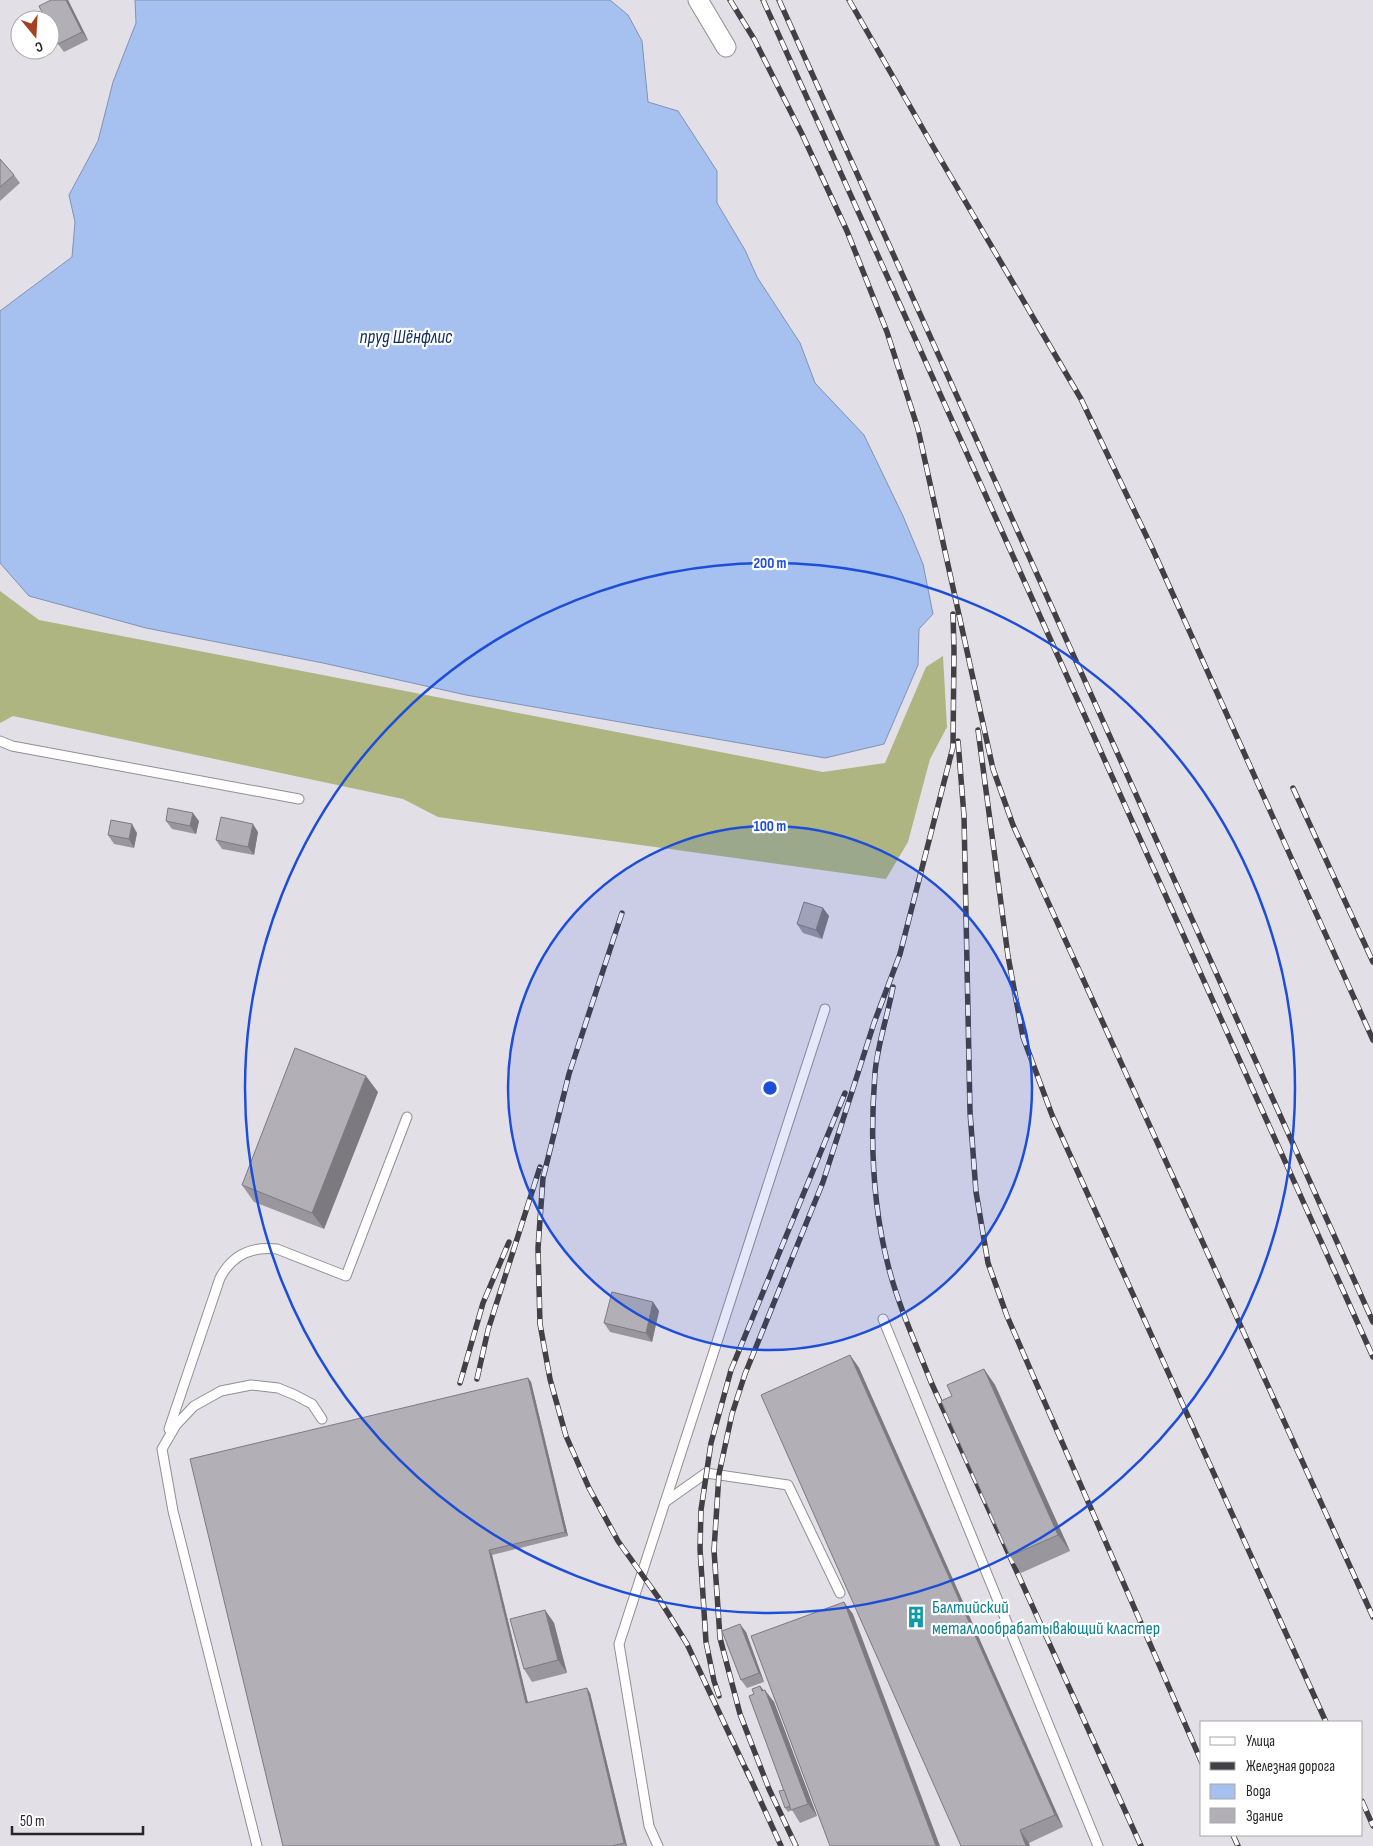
<svg xmlns="http://www.w3.org/2000/svg" width="1373" height="1846" font-family="'Sofia Sans Condensed',sans-serif">
<style>
.forest{fill:#aeb581}
.water{fill:#a6c1ef;stroke:#8092b3}
.lines{fill:none;stroke-linecap:round;stroke-linejoin:round}
.service-casing{stroke:#928e95;stroke-width:11}
.minor-casing{stroke:#928e95;stroke-width:21}
.service{stroke:#fff;stroke-width:9}
.minor{stroke:#fff;stroke-width:19}
.rail-casing{stroke:#424044;stroke-width:5.5}
.rail{stroke:#fff;stroke-width:4;stroke-dasharray:11;stroke-linecap:butt}
.wall{fill:#99969d}
.shaded-wall{fill:#7d7a7f}
.building{fill:#b2afb6;stroke:#7d7a7f}
.ring{fill:none;stroke:#1d4ed8;stroke-width:2.5}
.labels{text-anchor:middle;dominant-baseline:central;stroke-width:4.5;stroke-linejoin:round;paint-order:stroke}
.culture-label{font-size:18px;fill:#0d838f;stroke:#fff;text-anchor:start}
.water-label{font-size:19px;font-style:italic;fill:#0f2e63;stroke:#fff}
.centre{fill:#1d4ed8;stroke:#fff;stroke-width:2.5}
.ring-label{font-size:15px;text-anchor:middle;font-weight:bold;fill:#1d4ed8;stroke:#fff;stroke-width:4.5;stroke-linejoin:round;paint-order:stroke}
</style>
<rect width="100%" height="100%" fill="#e3dfe7"/>
<path class="forest" d="M0,591L39,620L823,772L885,763L926,667L943,656L947,727L930,759L908,842L886,879L438,817L403,799L13,716L0,723Z"/>
<path class="water" d="M135,0H610L628,15L642,41L648,102L678,111L717,171V203L745,250L757,277L800,343L815,383L864,435L903,516L923,564L933,614L919,629L918,665L884,744L825,758L466,695L323,663L146,628L29,596L0,563V311L72,257L75,222L69,195L98,141L113,82L136,23Z"/>
<g class="lines">
<g class="service-casing">
<g id="service">
<path d="M0,741L12,746L299,799"/>
<path d="M883,1319L1098,1846"/>
<path d="M169,1429L220,1278C232,1255 251,1246 277,1249L346,1276L407,1117"/>
<path d="M665,1502L706,1473L788,1485L840,1593"/>
<path d="M257,1846L173,1511L162,1449L176,1425L194,1406L221,1391L251,1385L278,1388L295,1395L312,1404L322,1419"/>
<path d="M658,1846L649,1826L619,1644L825,1009"/>
</g>
</g>
<g class="minor-casing">
<path id="minor" d="M698,0L726,47"/>
</g>
<use href="#service" class="service"/>
<use href="#minor" class="minor"/>
<g class="rail-casing">
<g id="rail">
<path d="M730,0L754,39L802,134L847,231L887,332L918,429L993,769L1013,825L1373,1617"/>
<path d="M763,0L1373,1357"/>
<path d="M779,0L1373,1322"/>
<path d="M849,0L931,143L1081,399L1153,550L1373,1040"/>
<path d="M978,730L1008,956L1023,1037L1052,1115L1326,1722"/>
<path d="M958,741L964,816L970,1112L976,1192L988,1263L1007,1316L1202,1763"/>
<path d="M1293,788L1373,962"/>
<path d="M622,913L569,1074L543,1178L538,1248L540,1324L550,1379L566,1436L589,1488L618,1541L658,1597L687,1644L749,1776"/>
<path d="M893,987C888,1014 877,1047 875,1073C870,1137 872,1202 888,1265C898,1305 916,1344 931,1382L1141,1846"/>
<path d="M477,1379L488,1330L540,1167"/>
<path d="M460,1383L483,1303L509,1242"/>
<path d="M719,1696L714,1681L706,1642L700,1549L701,1510L711,1443L731,1370L845,1093"/>
<path d="M747,1771L781,1846"/>
<path d="M1362,1801L1373,1826"/>
<path d="M1233,1835L1238,1846"/>
<path d="M796,1846L769,1789L740,1714L720,1638L714,1550L719,1474L732,1414L745,1374L823,1182L874,1023L900,954L953,747L954,650L953,614"/>
</g>
</g>
<use href="#rail" class="rail"/>
</g>
<g class="wall">
<path d="M51,0H68L88,40L64,52L58,44Z"/>
<path d="M0,159L14,175L20,183L0,201Z"/>
<path d="M166,821H199L196,834L172,829Z"/>
<path d="M258,832L254,855L222,849L216,840Z"/>
<path d="M137,833L134,848L114,844L108,835Z"/>
<path d="M823,908L829,916L822,939L803,933L797,924Z"/>
<path d="M378,1092L324,1229L254,1202L242,1185Z"/>
<path d="M653,1302L659,1311L652,1342L610,1332L604,1323Z"/>
<path d="M850,1355L859,1368L1063,1827L1029,1843L961,1846Z"/>
<path d="M984,1369L995,1385L1070,1551L1021,1573L1010,1556L952,1396Z"/>
<path d="M528,1378L531,1382L568,1536L492,1555L528,1703L590,1693L627,1846H283Z"/>
<path d="M545,1610L554,1623L567,1673L532,1682L524,1669Z"/>
<path d="M746,1632L764,1682L747,1688L741,1680Z"/>
<path d="M760,1686L774,1702L817,1816L800,1823L792,1810L788,1812L785,1808L784,1790L754,1694Z"/>
</g>
<g class="shaded-wall">
<path d="M66,0H68L88,40L82,32Z"/>
<path d="M193,813L199,821L196,834L190,826Z"/>
<path d="M132,824L137,833L134,848L129,839Z"/>
<path d="M253,824L258,832L254,855L248,847Z"/>
<path d="M823,908L829,916L822,939L816,930Z"/>
<path d="M366,1076L378,1092L324,1229L312,1213Z"/>
<path d="M653,1302L659,1311L652,1342L646,1333Z"/>
<path d="M850,1355L859,1368L1063,1827L1055,1815Z"/>
<path d="M984,1369L995,1385L1070,1551L1058,1535Z"/>
<path d="M528,1378L531,1382L568,1536L565,1532Z"/>
<path d="M489,1550L492,1555L529,1707L526,1703Z"/>
<path d="M844,1602L853,1614L940,1846H936Z"/>
<path d="M545,1610L554,1623L567,1673L558,1660Z"/>
<path d="M740,1624L746,1632L764,1682L759,1673Z"/>
<path d="M760,1686L768,1696L765,1690L774,1702L817,1816L808,1804Z"/>
<path d="M587,1688L590,1693L627,1846L624,1843Z"/>
<path d="M1020,1830L1029,1843L1030,1846H1026Z"/>
</g>
<g class="building">
<path d="M51,0H66L82,32L58,44L50,28V20H46L39,6Z"/>
<path d="M0,159L14,175L0,187Z"/>
<path d="M168,808L193,813L190,826L166,821Z"/>
<path d="M221,817L253,824L248,847L216,840Z"/>
<path d="M111,820L132,824L129,839L108,835Z"/>
<path d="M804,902L823,908L816,930L797,924Z"/>
<path d="M295,1048L366,1076L312,1213L242,1185Z"/>
<path d="M612,1292L653,1302L646,1333L604,1323Z"/>
<path d="M850,1355L1055,1815L1020,1830L1026,1846H961L761,1395Z"/>
<path d="M984,1369L1058,1535L1010,1556L941,1401L952,1396L947,1385Z"/>
<path d="M528,1378L565,1532L489,1550L526,1703L587,1688L624,1843L612,1846H283L190,1459Z"/>
<path d="M844,1602L936,1846H830L751,1636Z"/>
<path d="M545,1610L558,1660L524,1669L510,1619Z"/>
<path d="M740,1624L759,1673L741,1680L722,1631Z"/>
<path d="M760,1686L762,1691L765,1690L808,1804L791,1810L749,1696L754,1694L752,1689Z"/>
<path d="M784,1790L790,1806L785,1808L779,1791Z"/>
</g>
<circle cx="770" cy="1088" r="262" fill="#1d4ed8" fill-opacity=".12"/>
<g class="ring">
<circle cx="770" cy="1088" r="262"/>
<circle cx="770" cy="1088" r="525"/>
</g>
<defs>
<g id="building-bare" transform="scale(1.725)"><path d="M-4-6H4V6H1V3H-1V6H-4ZM-2.5-4.3h1.7v1.8h-1.7ZM.8-4.3h1.7v1.8H.8ZM-2.5-1h1.7V.8h-1.7ZM.8-1h1.7V.8H.8Z" fill="#0f9aa8" stroke="#fff" stroke-width="2.5" paint-order="stroke"/></g>
</defs>
<g fill-rule="evenodd">
<use href="#building-bare" x="916" y="1617"/>
</g>
<g class="labels">
<g class="culture-label">
<text x="932" y="1607">Балтийский<tspan x="932" dy="21">металлообрабатывающий кластер</tspan></text>
</g>
<g class="water-label">
<text x="406" y="337">пруд Шёнфлис</text>
</g>
</g>
<circle cx="770" cy="1088" r="8" class="centre"/>
<g class="ring-label">
<text x="770" y="568">200 m</text>
<text x="770" y="831">100 m</text>
</g>
<rect x="1200" y="1721" width="162" height="115" fill="#ffffff" stroke="#a8a8a9"/>
<rect x="1210" y="1737" width="25" height="8" fill="#ffffff" stroke="#a8a8a9"/>
<text x="1246" y="1746" font-size="15" fill="#262528">Улица</text>
<rect x="1210" y="1762" width="25" height="8" fill="#424044" stroke="#a8a8a9"/>
<text x="1246" y="1771" font-size="15" fill="#262528">Железная дорога</text>
<rect x="1210" y="1784" width="25" height="15" fill="#a6c1ef" stroke="#a8a8a9"/>
<text x="1246" y="1796" font-size="15" fill="#262528">Вода</text>
<rect x="1210" y="1808" width="25" height="15" fill="#b2afb6" stroke="#a8a8a9"/>
<text x="1246" y="1821" font-size="15" fill="#262528">Здание</text>
<g transform="translate(35 35) rotate(162)"><circle r="24" fill="#ffffff" stroke="#a8a8a9"/>
<path d="M0-4L9 19L0 12L-9 19Z" fill="#a73f22"/>
<text y="-8" font-size="14" font-weight="bold" text-anchor="middle" fill="#262528">С</text>
</g>
<path d="M12 1826v8h131v-8" fill="none" stroke="#262528" stroke-width="2.5"/>
<text x="20" y="1826" font-size="15" fill="#262528" stroke="#ffffff" stroke-width="4" paint-order="stroke">50 m</text>
</svg>
